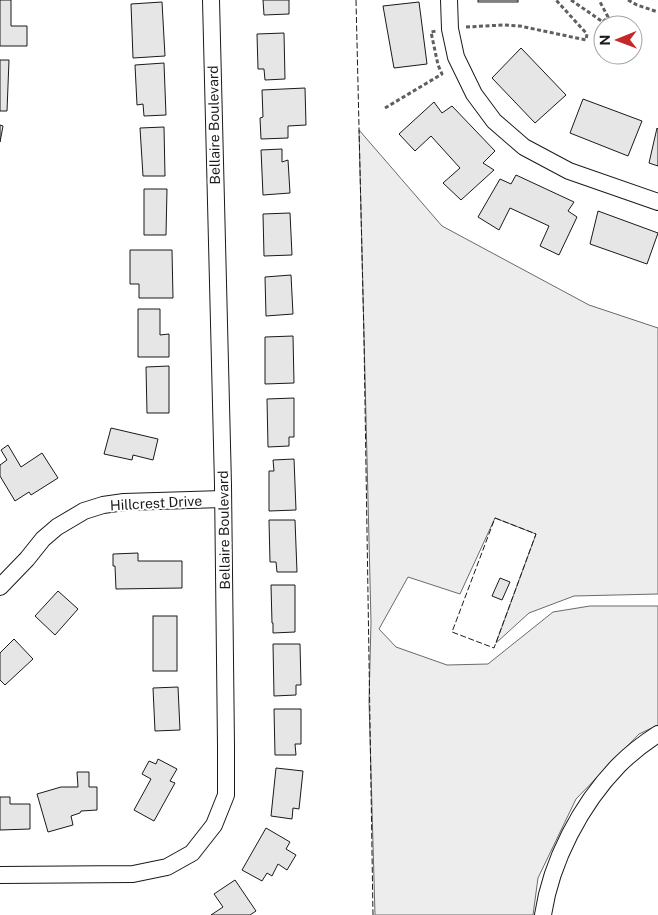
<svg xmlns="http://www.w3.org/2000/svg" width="658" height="915" font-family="'Public Sans',sans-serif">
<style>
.green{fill:#ededed;stroke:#6a6a6a}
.building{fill:#e6e6e6;stroke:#1a1a1a}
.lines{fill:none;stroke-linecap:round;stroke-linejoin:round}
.minor-casing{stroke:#1a1a1a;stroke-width:18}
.path{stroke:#5f5f5f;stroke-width:3;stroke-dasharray:4 2.5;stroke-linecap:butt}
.minor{stroke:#fff;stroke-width:16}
.fence{stroke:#1a1a1a;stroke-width:1;stroke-dasharray:6 2.5;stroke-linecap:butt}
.labels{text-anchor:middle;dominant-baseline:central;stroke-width:4;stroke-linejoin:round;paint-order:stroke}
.street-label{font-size:14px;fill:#1a1a1a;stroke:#fff}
</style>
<rect width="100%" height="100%" fill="#fff"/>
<path class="green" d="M359,130L442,226L589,305L658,328V594L574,596L529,613L496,643L536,534L495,518L460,594L408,577L379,629L396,647L447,665L488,664L553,612L590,606H658V725L639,734L576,799L538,878L533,915H375L369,701L371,622Z"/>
<g class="building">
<path d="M0,0H11V26H27V46H0Z"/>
<path d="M263,0H289V14L264,15Z"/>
<rect x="478" y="0" width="40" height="2"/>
<path d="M162,2L165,56L133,58L131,4Z"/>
<path d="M419,2L427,64L394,68L383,6Z"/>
<path d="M284,33L285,79L265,80L264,69H258L257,34Z"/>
<path d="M521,48L566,95L535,123L492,78Z"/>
<path d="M0,60H9L7,111H0Z"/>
<path d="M164,63L166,115L144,116L143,104L137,105L135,65Z"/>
<path d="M305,88L306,125L288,126V138L261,139L260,118L263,117L262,90Z"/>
<path d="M583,99L642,121L628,156L570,133Z"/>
<path d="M434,102L442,113L452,106L495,151L483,163L494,170L461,200L443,183L460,168L431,136L415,151L399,134Z"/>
<path d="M0,125L3,126L0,142Z"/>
<path d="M164,127L165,176H143L140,128Z"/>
<path d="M657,128L658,129V166L649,163Z"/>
<path d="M282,149V162L288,160L290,193L263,195L261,150Z"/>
<path d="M516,175L574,202L568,211L577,217L559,255L540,246L549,226L510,208L499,230L478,217L500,179L511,184Z"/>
<path d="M144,189H167L166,235H144Z"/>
<path d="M598,211L658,233L647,264L590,244Z"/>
<path d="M290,213L292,255L264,256L263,214Z"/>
<path d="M130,250H172L173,298H139V284H130Z"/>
<path d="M291,275L293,314L266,316L265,277Z"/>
<path d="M138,309H160V335L169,334V357H138Z"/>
<path d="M293,336L294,383L265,384V337Z"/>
<path d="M169,366V413H147L146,367Z"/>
<path d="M294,398V437H289V446L268,447L267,399Z"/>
<path d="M111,428L158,439L153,460L133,455L132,460L104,454Z"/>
<path d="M8,445L21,467L42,453L58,478L31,495L29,492L15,501L0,476V465L7,460L1,450Z"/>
<path d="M294,459L296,510L269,511V471H274L273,460Z"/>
<path d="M269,520H295L297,572H277L276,562H270Z"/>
<path d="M138,553V561H182V588L116,589L115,566H113V554Z"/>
<path d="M500,578L510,582L502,600L492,596Z"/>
<path d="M271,585H295V632L273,633V623H272Z"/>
<path d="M58,591L78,609L55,635L35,616Z"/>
<rect x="153" y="616" width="24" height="55"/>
<path d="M14,639L33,659L5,685L0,680V653Z"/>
<path d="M273,644H300L301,685H296V695L274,696Z"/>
<path d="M178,687L180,730L155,731L153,688Z"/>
<path d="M274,709H301V744H295L296,755H275Z"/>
<path d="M158,759L177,769L170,781L175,783L154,821L134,810L151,779L142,774L149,761L156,764Z"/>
<path d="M276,768L303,771L299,809L293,808L292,819L271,816Z"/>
<path d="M77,772H89V787H97V810L81,811L80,813L71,816L73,825L48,832L37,794L61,787H78Z"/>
<path d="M0,797H10V804H30V829L0,830Z"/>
<path d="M266,828L290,842L286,849L296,855L287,870L278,864L272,876L267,873L262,881L242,870Z"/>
<path d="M235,880L256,911L250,915H211L223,907L214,894Z"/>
</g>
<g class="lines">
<g class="minor-casing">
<g id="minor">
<path d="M449,0L450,29L456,57L474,94L494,121L524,147L569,171L658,202"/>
<path d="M0,587L27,559L43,539L57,527L84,511L103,505L124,502L223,499"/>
<path d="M0,875L133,874L167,867L192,853L214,825L226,795V746L223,485L211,0"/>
<path d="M543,915C551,861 581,804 619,765C631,753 644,743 658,734"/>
</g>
</g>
<g class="path">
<path d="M571,0L603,22L608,17L599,0"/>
<path d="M628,0L637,5L658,12"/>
<path d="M466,27L503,25L520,26L586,40L587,34L556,0"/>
<path d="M385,108L442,74L438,65L431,32L436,31"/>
</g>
<use href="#minor" class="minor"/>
<g class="fence">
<path d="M356,0L364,339L373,915"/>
<path d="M495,518L536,534L494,648L452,632Z"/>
</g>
</g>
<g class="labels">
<g class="street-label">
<text transform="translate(214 125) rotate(-91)">Bellaire Boulevard</text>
<text transform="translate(156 503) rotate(-3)">Hillcrest Drive</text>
<text transform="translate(224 530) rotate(-91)">Bellaire Boulevard</text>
</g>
</g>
<g transform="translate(618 40) rotate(269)"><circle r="24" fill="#ffffff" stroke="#a3a3a3"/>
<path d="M0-4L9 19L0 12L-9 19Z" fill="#c62828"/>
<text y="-8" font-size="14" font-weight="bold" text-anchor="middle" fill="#1a1a1a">N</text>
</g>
</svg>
